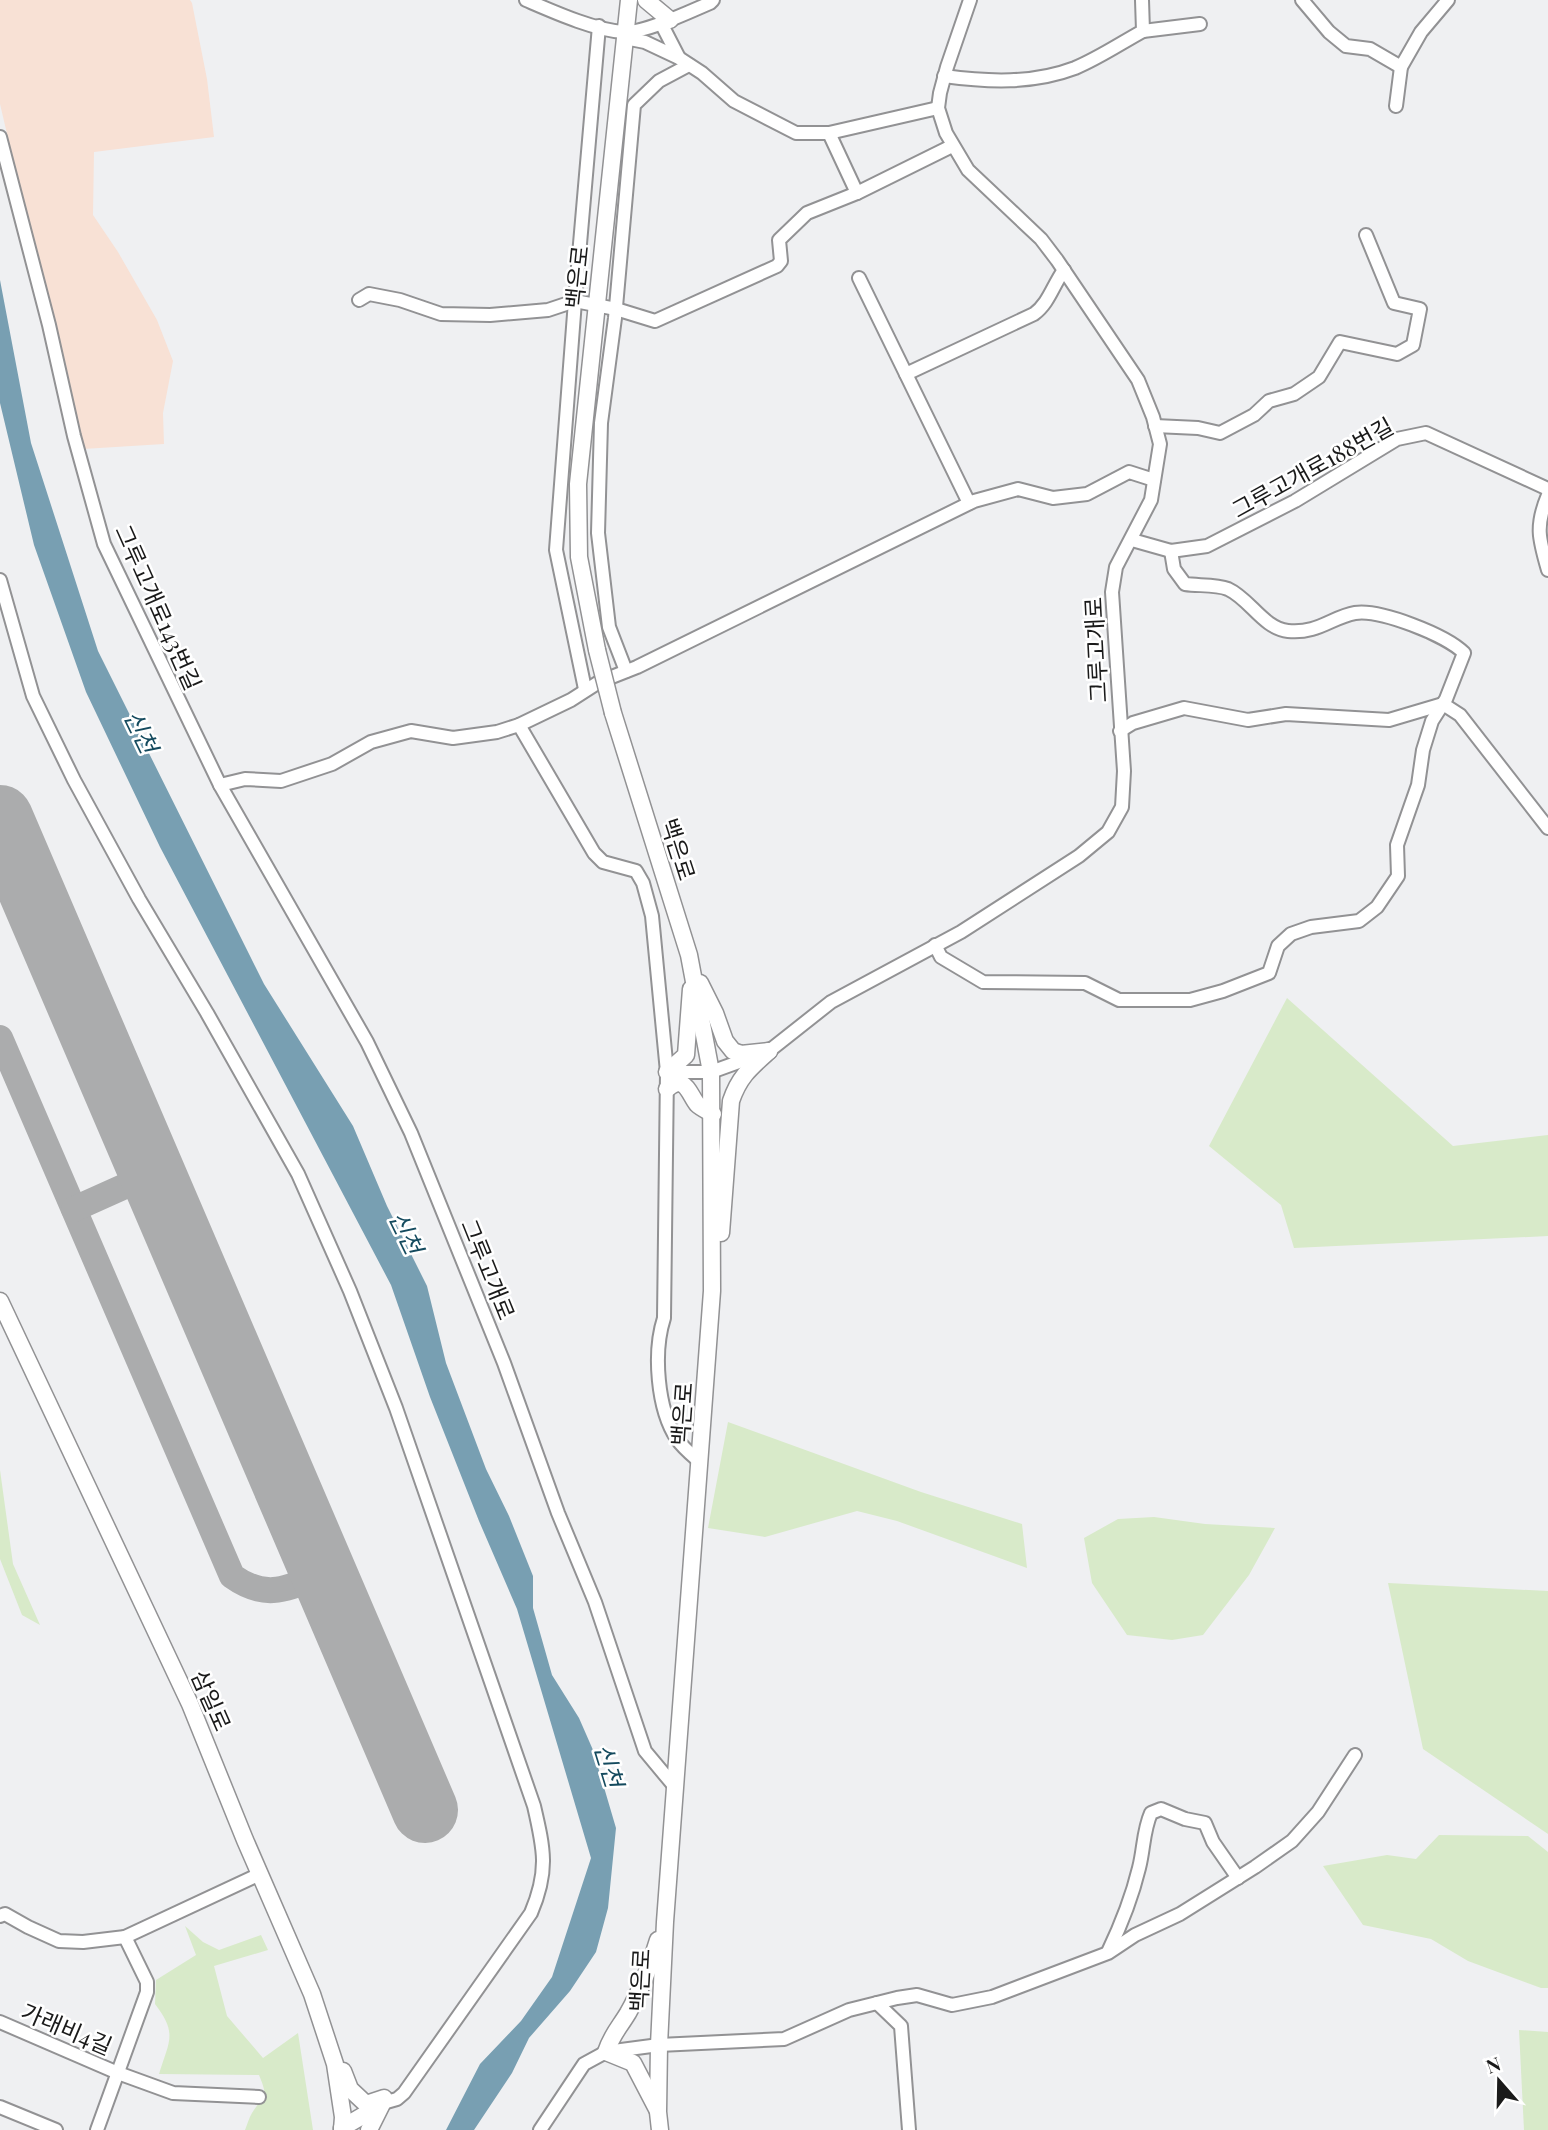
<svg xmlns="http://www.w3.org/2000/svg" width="1548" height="2130" font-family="'Playfair Display','Noto Sans KR',serif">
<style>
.industrial{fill:#f8e1d5}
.green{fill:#d8eac9}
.water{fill:#789fb2}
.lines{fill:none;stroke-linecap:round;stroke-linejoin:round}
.taxiway{stroke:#abacad;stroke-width:26}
.runway{stroke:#abacad;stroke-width:66}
.minor-casing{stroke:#929294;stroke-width:16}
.major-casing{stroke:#929294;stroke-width:19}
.minor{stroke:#fff;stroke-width:12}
.major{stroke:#fff;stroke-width:16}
.major-bridge-casing{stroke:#929294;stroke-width:19;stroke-linecap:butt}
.major-bridge{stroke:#fff;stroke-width:16}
.labels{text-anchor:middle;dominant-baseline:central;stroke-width:5;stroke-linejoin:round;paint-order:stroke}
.street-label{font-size:23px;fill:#1a1a1a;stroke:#fff}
.water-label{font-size:24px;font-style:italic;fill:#144a5e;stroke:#fff}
</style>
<rect width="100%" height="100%" fill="#eff0f2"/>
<path class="industrial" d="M0,0H190L192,3L207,79L214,137L94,152L93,215L118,252L157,320L173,361L163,413L164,444L83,449L67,371L42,283L0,104Z"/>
<g class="green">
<path d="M1287,998L1453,1146L1548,1135V1236L1294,1248L1281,1205L1209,1146Z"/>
<path d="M728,1422L921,1492L1022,1524L1027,1568L897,1521L857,1511L765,1537L708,1528Z"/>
<path d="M0,1470L13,1564L40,1625L22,1615L0,1559Z"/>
<path d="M1154,1517L1205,1524L1275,1528L1249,1575L1203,1635L1172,1640L1127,1635L1092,1583L1084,1538L1118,1519Z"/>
<path d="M1388,1583L1548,1591V1834L1423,1749Z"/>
<path d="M1439,1835L1528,1836L1548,1852V1988H1541L1468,1961L1431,1939L1363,1925L1323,1866L1387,1855L1416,1859Z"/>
<path d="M185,1926L203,1942L219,1950L261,1935L268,1950L214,1966L227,2016L263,2058L298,2033L313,2130H245C247,2125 249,2118 252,2113C264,2094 269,2099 259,2075L159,2074C169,2041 178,2034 155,2004L156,1980L196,1955Z"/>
<path d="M1519,2030L1548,2032V2130H1524Z"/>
</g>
<path class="water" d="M0,280L31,443L98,651L264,984L353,1126L387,1206L427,1286L446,1363L486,1469L509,1516L533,1576V1608L552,1675L579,1718L593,1750L616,1828L608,1908L596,1952L570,1991L529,2038L512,2073L474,2130H446L480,2064L521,2021L552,1977L591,1858L517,1609L479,1521L430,1397L391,1285L160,847L86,692L34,545L0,403Z"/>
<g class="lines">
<g class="taxiway">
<path d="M0,1038L232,1576C267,1601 288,1588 324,1574"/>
<path d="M74,1209L152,1174"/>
</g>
<path class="runway" d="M0,818L425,1810"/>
<g class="minor-casing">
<g id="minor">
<path d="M526,0C554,12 594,30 623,32C643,34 691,11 710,3L713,0"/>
<path d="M1302,0L1329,32L1346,46L1370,49L1401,67"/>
<path d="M661,23L679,58"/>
<path d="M1143,31L1200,24"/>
<path d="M625,38L645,42L679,58L702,73L734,101L796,133H829L938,108"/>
<path d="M944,76C988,82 1033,84 1075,68C1099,58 1121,43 1143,31L1142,0"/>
<path d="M1396,106L1401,67L1421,32L1448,0"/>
<path d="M829,133L857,193"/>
<path d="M0,137L49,325L74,436L104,544L220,785L367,1042L411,1133L504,1363L558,1513L595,1602L645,1751L675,1787"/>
<path d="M859,278L969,503"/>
<path d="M359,300L369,294L400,300L441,314L490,315L548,310L575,301L616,309L655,321L777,266L781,261L779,240L807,213L857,193L952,146"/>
<path d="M906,374L1034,314C1049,303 1053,285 1064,270"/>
<path d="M1155,426L1198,428L1220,433L1254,415L1269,401L1294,394L1319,377L1340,342L1397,354L1413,345L1420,309L1394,303L1366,235"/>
<path d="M1548,495C1535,526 1539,539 1548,570"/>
<path d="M1132,540L1171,551L1207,546L1295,501L1397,439L1426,433L1548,489"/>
<path d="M0,580L33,696L74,780L139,899L207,1013L298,1174L350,1291L396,1408L534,1806C544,1849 549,1871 531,1913L404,2093L397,2099L383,2103"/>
<path d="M626,671L609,627L598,533L601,423L615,318L634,105L659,81L689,65"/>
<path d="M585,689L556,550L575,301L599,26"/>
<path d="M519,725L594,853L603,862L636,871L643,883L652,916L667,1072L664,1318C653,1352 657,1409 677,1439C683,1448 692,1455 700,1462"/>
<path d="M1120,731L1133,723L1184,708L1248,720L1286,714L1389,720L1443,704L1460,715L1548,828"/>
<path d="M220,785L245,779L281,781L332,764L371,742L411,731L453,738L497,732L519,725L571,700L599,682L637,667L974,501L1018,489L1053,498L1087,494L1129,472L1154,480"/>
<path d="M935,945L941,957L983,982L1085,983L1119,1000H1190L1223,991L1269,973L1278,946L1291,934L1311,927L1359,921L1377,907L1398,876L1397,845L1418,785L1423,750L1432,721L1446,699L1464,653C1446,635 1380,609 1355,613C1332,617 1318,634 1288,631C1263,628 1250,599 1228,589C1216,584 1198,586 1185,584L1174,569L1171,551"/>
<path d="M667,1072H711L769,1051L831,1002L961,932L1079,856L1108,832L1122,807L1124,771L1112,592L1116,567L1151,500L1160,444L1153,417L1138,380L1057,260L1041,239L968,170L946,133L938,108L940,93L947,67L970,0"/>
<path d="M0,1916L5,1914L28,1927L59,1941L83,1942L125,1937L260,1874"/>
<path d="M1108,1952C1121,1925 1132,1897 1139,1868C1144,1849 1143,1831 1151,1813L1161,1809L1185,1819L1205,1823L1213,1842L1238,1878"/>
<path d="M877,2003L901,2026L909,2130"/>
<path d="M0,2022L118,2073L173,2093L259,2097"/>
<path d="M0,2107L56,2130"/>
<path d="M97,2130L147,1992V1982L125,1937"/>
<path d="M540,2130L584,2064L606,2052L659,2045L784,2039L849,2010L897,1998L917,1995L952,2005L992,1997L1108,1953L1135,1935L1180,1914L1255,1867L1292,1841L1318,1812L1355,1755"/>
</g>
</g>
<g class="major-casing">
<g id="major">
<path d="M646,0L670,20"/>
<path d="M597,650L579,557L578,484L629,0"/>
<path d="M613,713L689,955L711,1072L712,1291L665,1922L659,2045L658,2112L660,2130"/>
<path d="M700,983L715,1013L725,1041L733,1051L741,1054L769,1051"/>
<path d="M667,1072L686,1055L691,989"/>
<path d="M667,1089C685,1073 689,1094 697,1104C701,1108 708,1111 713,1114"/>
<path d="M721,1233L731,1101C739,1077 750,1068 769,1051"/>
<path d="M0,1301L190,1704L245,1840L312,1994L335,2064L343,2117L342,2130"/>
<path d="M343,2071L350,2089L366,2104L384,2098"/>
<path d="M657,2109L633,2063L606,2052C612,2034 619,2028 628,2013C641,1990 650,1966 658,1940"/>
<path d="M342,2128L381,2105"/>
<path d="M369,2130L382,2104"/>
</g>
</g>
<use href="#minor" class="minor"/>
<use href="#major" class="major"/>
<g class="major-bridge-casing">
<path id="major-bridge" d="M597,650L613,713"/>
</g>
<use href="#major-bridge" class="major-bridge"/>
</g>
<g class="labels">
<g class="street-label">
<text transform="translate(576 277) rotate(-84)">백은로</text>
<text transform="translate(1312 467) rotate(-29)">그루고개로188번길</text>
<text transform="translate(159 607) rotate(66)">그루고개로143번길</text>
<text transform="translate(1095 650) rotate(-93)">그루고개로</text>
<text transform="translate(679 849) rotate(72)">백은로</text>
<text transform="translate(489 1269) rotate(68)">그루고개로</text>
<text transform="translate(681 1414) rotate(-86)">백은로</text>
<text transform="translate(212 1700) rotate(66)">삼일로</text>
<text transform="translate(639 1980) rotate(-87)">백은로</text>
<text transform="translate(67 2028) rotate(23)">가래비4길</text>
</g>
<g class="water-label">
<text transform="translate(142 731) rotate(64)">신천</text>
<text transform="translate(407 1232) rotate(64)">신천</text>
<text transform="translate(610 1765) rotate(73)">신천</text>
</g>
</g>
<g transform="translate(1499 2081) rotate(340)" stroke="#ffffff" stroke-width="5" paint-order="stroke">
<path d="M0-5L12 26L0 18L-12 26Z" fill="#1a1a1a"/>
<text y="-10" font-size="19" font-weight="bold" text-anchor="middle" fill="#1a1a1a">N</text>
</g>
</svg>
